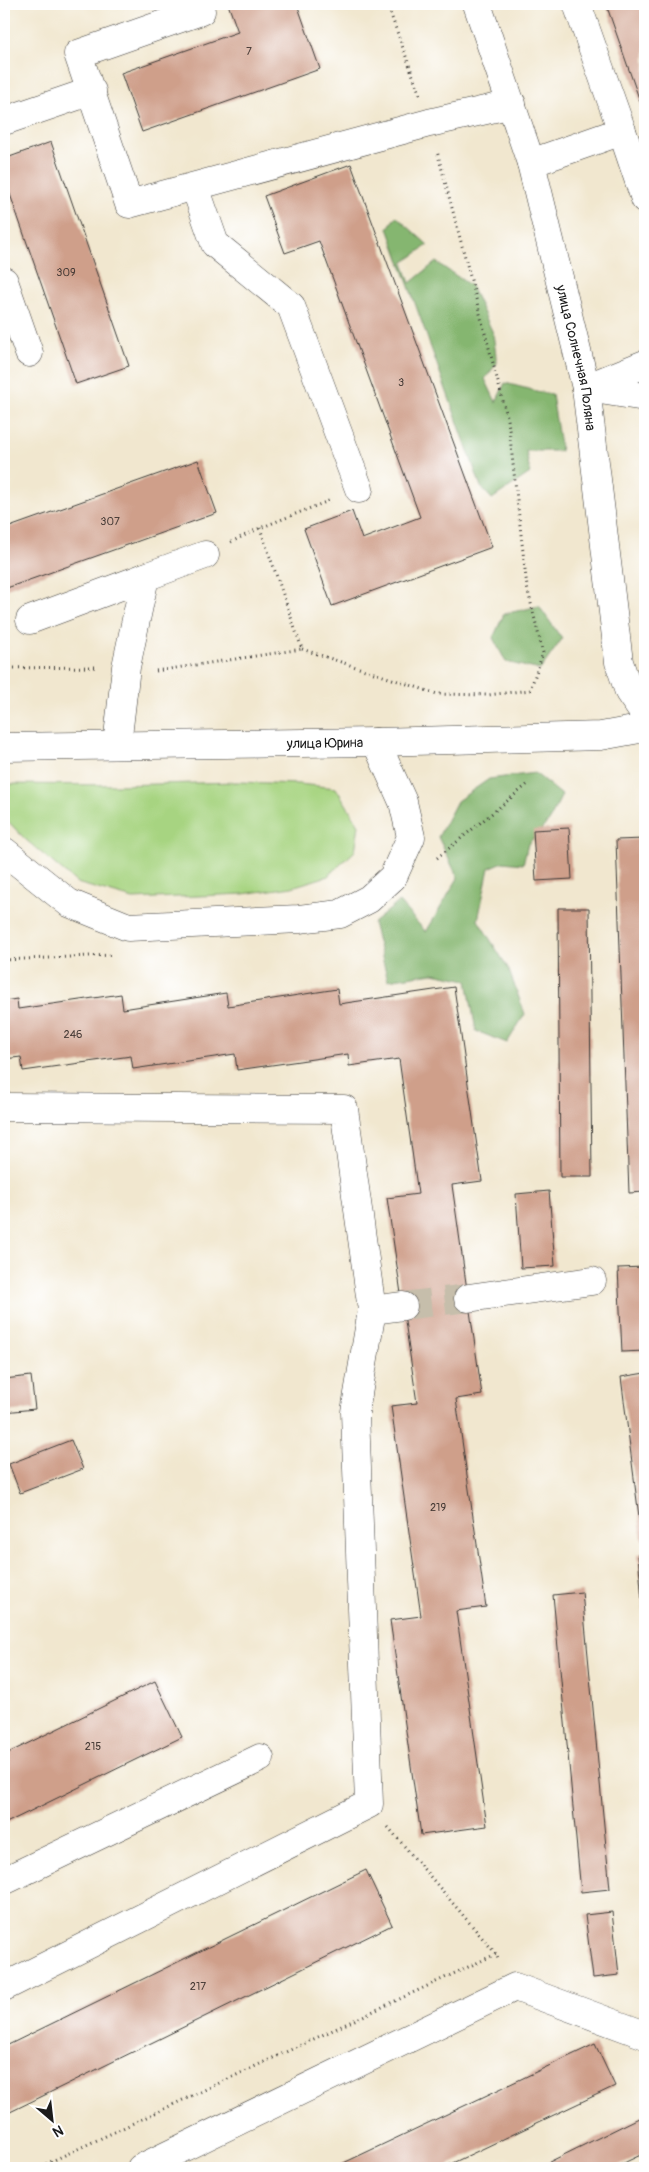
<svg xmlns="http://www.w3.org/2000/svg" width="649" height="2172" font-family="Pangolin,sans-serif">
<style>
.green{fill:#a7d481;stroke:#62784e}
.forest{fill:#85b66f;stroke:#506946}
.building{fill:#cf9f8a}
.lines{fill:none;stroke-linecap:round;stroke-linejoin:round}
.minor-tunnel{stroke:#c6beab;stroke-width:28;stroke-dasharray:28 14;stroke-linecap:butt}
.minor-casing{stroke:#3c3a37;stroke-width:29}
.path{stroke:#3c3a37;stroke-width:3;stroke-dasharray:1 4;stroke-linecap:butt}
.minor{stroke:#fff;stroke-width:28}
.labels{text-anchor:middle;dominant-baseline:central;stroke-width:4.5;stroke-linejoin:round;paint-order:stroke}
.number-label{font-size:11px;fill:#493d38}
.street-label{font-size:14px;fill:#1c1c1c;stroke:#fff}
</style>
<rect width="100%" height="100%" fill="#fff"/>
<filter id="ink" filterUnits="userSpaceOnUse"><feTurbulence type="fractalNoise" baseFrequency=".02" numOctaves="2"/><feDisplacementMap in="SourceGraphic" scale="10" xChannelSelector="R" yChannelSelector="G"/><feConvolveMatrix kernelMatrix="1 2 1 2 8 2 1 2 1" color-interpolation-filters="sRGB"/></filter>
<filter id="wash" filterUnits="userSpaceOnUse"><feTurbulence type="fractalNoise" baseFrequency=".0096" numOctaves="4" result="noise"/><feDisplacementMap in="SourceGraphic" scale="20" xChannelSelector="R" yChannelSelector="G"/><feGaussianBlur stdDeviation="1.12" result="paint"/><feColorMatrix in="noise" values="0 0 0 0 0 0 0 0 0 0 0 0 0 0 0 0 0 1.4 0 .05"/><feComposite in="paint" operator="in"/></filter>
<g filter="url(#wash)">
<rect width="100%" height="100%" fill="#f1e7cf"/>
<path class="green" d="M237,782L299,784L336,788L359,825L355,851L328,876L292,887L243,894L133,899L77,883L25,839L4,817V784L116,785Z"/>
<g class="forest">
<path d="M396,216L428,245L403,263L410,283L436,262L471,286L493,333L497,363L485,379L496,402L505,383L552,395L561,451H526L530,473L492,499L481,487L388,228Z"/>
<path d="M539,606L562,639L540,670L506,662L493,638L504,614Z"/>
<path d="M535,773L562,795L549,821L528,844L523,864L503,862L489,868L478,920L508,968L525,1014L507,1043L476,1031L467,980L433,973L388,980L373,923L399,902L426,932L458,878L438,837L457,801L489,779Z"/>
</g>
<g id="blocks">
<g class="building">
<path d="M228,4H297L320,69L142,132L121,73L238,32Z"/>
<path d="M606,4H645V105L642,107Z"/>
<path d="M51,142L129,366L76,384L4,177V159Z"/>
<path d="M351,164L492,547L332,606L304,529L352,511L362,539L420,517L319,241L285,253L264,196Z"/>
<path d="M198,460L217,513L4,589V529Z"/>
<path d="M569,828L572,879L536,881L533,830Z"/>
<path d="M644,839L645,1192L629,1193L616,840Z"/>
<path d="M558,908H589L592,1177H560Z"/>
<path d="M454,987L482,1181L452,1185L482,1395L456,1399L486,1607L456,1611L487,1826L421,1835L390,1620L421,1616L391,1406L417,1403L387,1198L418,1194L399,1059L349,1066L348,1054L237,1070L235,1054L133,1069L131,1056L23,1071L21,1057L4,1059V1001L17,999L18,1009L121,994L123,1009L226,993L228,1006L337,989L339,1004Z"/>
<path d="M549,1191L555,1266L521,1268L516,1194Z"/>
<path d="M645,1267V1351L622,1352L618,1268Z"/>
<path d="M645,1373V1540H642L621,1377Z"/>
<path d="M31,1376L35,1409L4,1412V1379Z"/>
<path d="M71,1440L83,1469L20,1493L9,1464Z"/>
<path d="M645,1553V1624H644L638,1554Z"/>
<path d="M582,1592L610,1889L581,1892L553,1595Z"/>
<path d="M155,1681L182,1737L4,1824V1755Z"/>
<path d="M366,1870L392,1925L4,2115V2047Z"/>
<path d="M612,1912L619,1975L593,1978L585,1915Z"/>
<path d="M595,2044L615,2086L442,2168H333Z"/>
<path d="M645,2115V2153L613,2168H537Z"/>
</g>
</g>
</g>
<g filter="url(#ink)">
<use href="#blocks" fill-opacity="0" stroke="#3c3a37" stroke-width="1"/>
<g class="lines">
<path class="minor-tunnel" d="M403,1306L468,1298"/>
<g class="minor-casing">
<g id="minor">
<path d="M198,4L201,11L78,54L129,204L429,123L512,104"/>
<path id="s1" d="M477,4L531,163L586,388L619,662L629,692L645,715"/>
<path d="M4,121L92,91"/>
<path d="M622,131L645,199"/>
<path d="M531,163L622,131L577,4"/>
<path d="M195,187L215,244L291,306L359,489"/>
<path d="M4,281L29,353"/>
<path d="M586,388L645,364"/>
<path d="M587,388L645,397"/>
<path d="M30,620L145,577"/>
<path d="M117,745L126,667L145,577L205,555"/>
<path id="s2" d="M4,747L376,742L601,736L645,728"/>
<path d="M4,851L69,903L128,927L299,919L340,914L369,899L393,877L411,837L403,802L376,742"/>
<path d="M4,1107L344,1109L372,1310L355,1412L369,1804L4,1987"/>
<path d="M468,1298L592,1281"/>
<path d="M372,1310L403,1306"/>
<path d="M4,1881L260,1758"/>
<path d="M141,2168L515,1987L645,2035"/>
</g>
</g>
<g class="path">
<path d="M387,4L420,95"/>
<path d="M231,542L260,528L331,500"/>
<path d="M302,649L437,694L488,695L530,690L543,653L527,587L508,420L437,151"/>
<path d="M4,668L96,667"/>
<path d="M156,671L302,649L260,528"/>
<path d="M437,858L528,784"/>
<path d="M4,960L113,955"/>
<path d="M388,1827L496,1954"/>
<path d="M37,2168L496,1954L499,1961"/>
</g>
<use href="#minor" class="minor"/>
</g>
</g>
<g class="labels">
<g class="number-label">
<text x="249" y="51">7</text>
<text x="66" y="272">309</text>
<text x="401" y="382">3</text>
<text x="110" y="521">307</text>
<text x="73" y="1034">246</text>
<text x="438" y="1507">219</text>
<text x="93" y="1746">215</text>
<text x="198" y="1986">217</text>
</g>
<g class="street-label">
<text stroke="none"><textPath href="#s1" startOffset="368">улица Солнечная Поляна</textPath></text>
<text stroke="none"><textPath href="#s2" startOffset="321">улица Юрина</textPath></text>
</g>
</g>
<rect width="649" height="2172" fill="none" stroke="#fff" stroke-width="20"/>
<g transform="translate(52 2120) rotate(152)" stroke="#ffffff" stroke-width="4" paint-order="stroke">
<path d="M0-4L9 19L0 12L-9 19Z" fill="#1c1c1c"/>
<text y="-8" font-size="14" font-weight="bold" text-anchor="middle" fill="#1c1c1c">N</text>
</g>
</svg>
